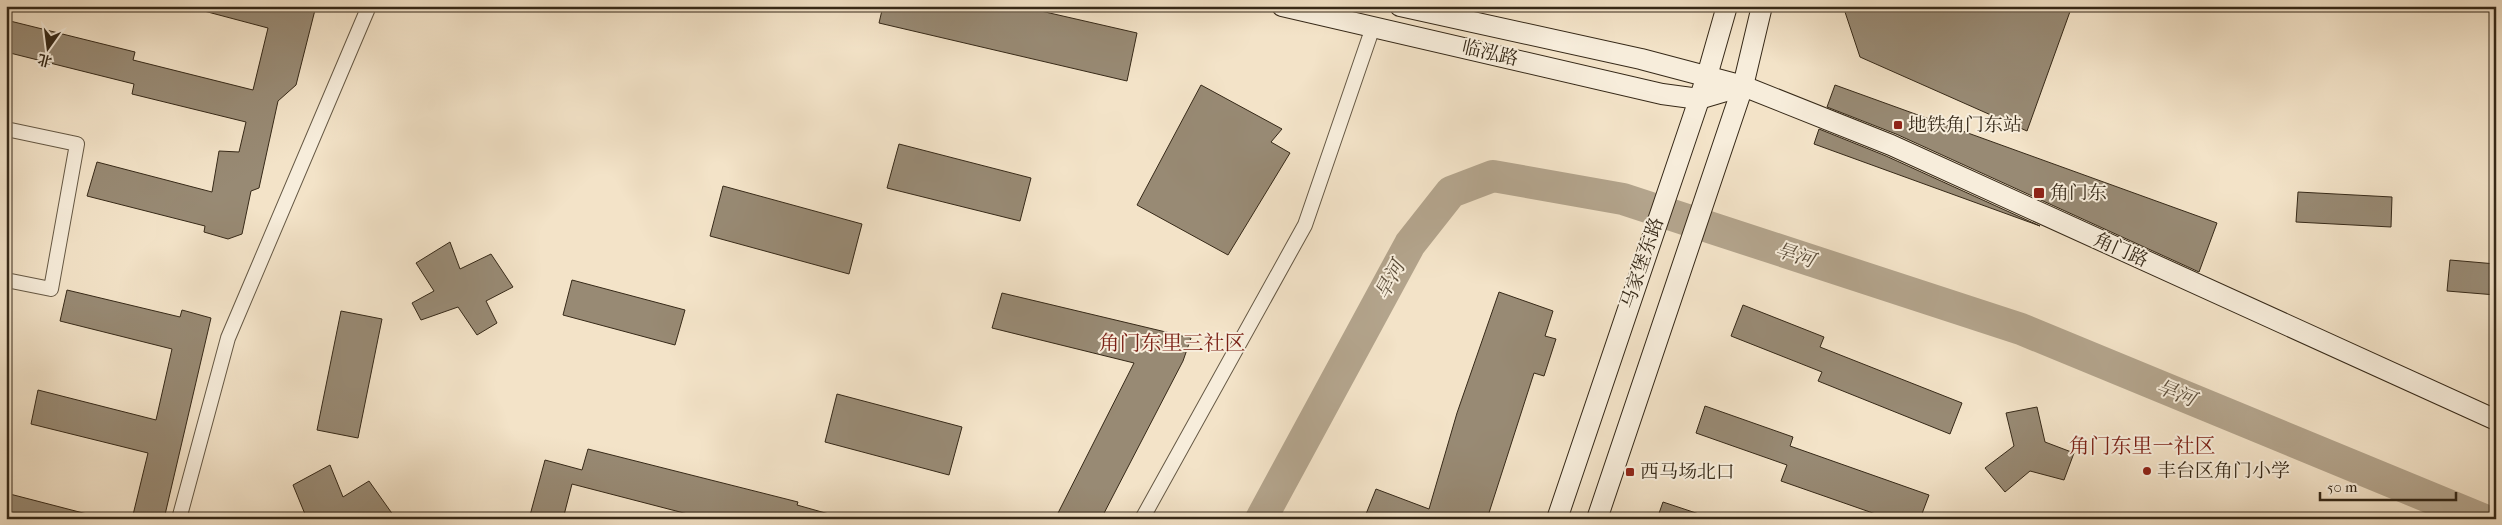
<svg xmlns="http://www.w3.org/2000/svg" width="2502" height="525" font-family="'IM FELL French Canon','Noto Serif SC',serif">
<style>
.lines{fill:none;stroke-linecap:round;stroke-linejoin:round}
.river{stroke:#b3a48c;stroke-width:32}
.building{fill:#988a74;stroke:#362918}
.street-casing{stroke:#655844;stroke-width:16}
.secondary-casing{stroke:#362918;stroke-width:22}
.street{stroke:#f7eddb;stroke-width:14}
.secondary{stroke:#f7eddb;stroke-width:20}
.poi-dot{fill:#8f2418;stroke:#f7eddb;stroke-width:2}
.labels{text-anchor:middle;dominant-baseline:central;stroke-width:4;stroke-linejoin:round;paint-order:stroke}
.street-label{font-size:19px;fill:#362918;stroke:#f7eddb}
.poi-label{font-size:19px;fill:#362918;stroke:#f7eddb;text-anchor:start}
.water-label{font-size:20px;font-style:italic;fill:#5c4e3b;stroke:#f7eddb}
.quarter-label{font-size:21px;fill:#7a1f14;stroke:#f7eddb}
</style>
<rect width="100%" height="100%" fill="#f3e3c8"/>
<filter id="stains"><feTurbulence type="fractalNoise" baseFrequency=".004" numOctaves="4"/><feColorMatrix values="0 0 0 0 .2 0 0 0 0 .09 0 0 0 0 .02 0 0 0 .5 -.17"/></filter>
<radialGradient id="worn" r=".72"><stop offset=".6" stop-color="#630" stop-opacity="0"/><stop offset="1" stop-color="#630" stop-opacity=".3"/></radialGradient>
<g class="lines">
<path class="river" d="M1261,519L1410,244L1451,192L1493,176L1623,199L2021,329L2482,519"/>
</g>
<g class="building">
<path d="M205,6H316L296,85L278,101L259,188L251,191L242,234L228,239L204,232L205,226L87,196L97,162L212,192L219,151L239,152L246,122L132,94L134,84L6,52V20L135,52L133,60L253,90L268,28L204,11Z"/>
<path d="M883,6H1019L1137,33L1127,81L879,23Z"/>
<path d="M1843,6H2072L2027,131L1860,57Z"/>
<path d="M1201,85L1282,129L1271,142L1290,153L1228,255L1137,205Z"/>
<path d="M1835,85L2217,223L2199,272L1896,134L1827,107Z"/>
<path d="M1819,129L1886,156L2040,226L1814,144Z"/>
<path d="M899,144L1031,178L1020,221L887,188Z"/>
<path d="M723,186L862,224L849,274L710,236Z"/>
<path d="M2298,192L2392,197L2391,227L2296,222Z"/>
<path d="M450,242L460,269L491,254L513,287L486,301L497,323L477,335L458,307L421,320L412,303L434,291L416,263Z"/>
<path d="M2450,260L2496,264V295L2447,291Z"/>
<path d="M572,280L685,310L675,345L563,315Z"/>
<path d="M67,290L180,317L182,310L211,318L164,519H132L148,453L31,424L38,390L156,420L172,349L60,321Z"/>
<path d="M1499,292L1553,311L1545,336L1556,339L1544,376L1534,373L1487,519H1364L1376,489L1429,509L1457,413Z"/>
<path d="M1002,293L1191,338L1183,361L1101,519H1055L1134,363L992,328Z"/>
<path d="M1743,305L1824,337L1820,347L1962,403L1950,434L1818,381L1822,372L1731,336Z"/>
<path d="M341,311L382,319L358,438L317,430Z"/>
<path d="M837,394L962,427L949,475L825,442Z"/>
<path d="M1705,406L1793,437L1790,446L1929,495L1920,519H1890L1781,481L1787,465L1696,433Z"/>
<path d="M2037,407L2045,442L2074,453L2064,480L2030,471L2005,492L1985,468L2014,446L2006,413Z"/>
<path d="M588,449L798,502L797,505L829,514L828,519H707L572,484L563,519H529L545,460L582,470Z"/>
<path d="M330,465L343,497L369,481L396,519H307L293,485Z"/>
<path d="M6,493L87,514L86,519H6Z"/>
<path d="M1663,502L1705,516L1704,519H1657Z"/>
</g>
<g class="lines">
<g class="street-casing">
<g id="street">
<path d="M6,129L77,144L51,289L6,280"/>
<path d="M179,519L228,338L369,6"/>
<path d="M1142,519L1305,225L1373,27"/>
</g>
</g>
<g class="secondary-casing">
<g id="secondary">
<path d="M1282,6L1662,94L1699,99L1743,86"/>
<path d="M1400,6L1641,59L1743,86L1891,145L2496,420"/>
<path d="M1557,519L1707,76L1727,6"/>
<path d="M1597,519L1743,86L1762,6"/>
</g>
</g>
<use href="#street" class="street"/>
<use href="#secondary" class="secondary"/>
</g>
<g class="poi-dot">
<rect x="1893" y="120" width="10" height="10" rx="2.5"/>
<rect x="2033" y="187" width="12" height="12" rx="2.5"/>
<circle cx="2147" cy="471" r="5"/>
<rect x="1625" y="467" width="10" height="10" rx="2.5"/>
</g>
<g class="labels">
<g class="street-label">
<text transform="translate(1490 53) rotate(13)">临泓路</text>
<text transform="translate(2121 250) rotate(24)">角门路</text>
<text transform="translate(1642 263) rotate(-71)">马家堡东路</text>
</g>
<g class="poi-label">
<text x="1908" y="125">地铁角门东站</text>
<text x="2050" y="193">角门东</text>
<text x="2157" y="471">丰台区角门小学</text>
<text x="1640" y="472">西马场北口</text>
</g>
<g class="water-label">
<text transform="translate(1795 255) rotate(18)">旱河</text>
<text transform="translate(1390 280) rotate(-62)">旱河</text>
<text transform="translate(2176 393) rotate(22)">旱河</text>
</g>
<g class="quarter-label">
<text x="1172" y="343">角门东里三社区</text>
<text x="2142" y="446">角门东里一社区</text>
</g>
</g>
<rect width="2502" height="525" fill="none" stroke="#f3e3c8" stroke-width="25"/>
<rect x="8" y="8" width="2487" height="510" fill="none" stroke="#362918" stroke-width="2.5"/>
<rect x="12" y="12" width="2477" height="500" fill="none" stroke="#362918"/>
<g transform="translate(48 48) rotate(194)" stroke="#f7eddb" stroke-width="4" paint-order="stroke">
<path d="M0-4L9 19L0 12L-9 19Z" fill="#362918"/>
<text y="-8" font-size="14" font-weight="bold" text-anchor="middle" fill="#362918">北</text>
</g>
<path d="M2320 492v8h136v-8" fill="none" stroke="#362918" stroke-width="2.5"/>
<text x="2327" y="492" font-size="15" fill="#362918" stroke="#f7eddb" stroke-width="4" paint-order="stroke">50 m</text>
<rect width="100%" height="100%" filter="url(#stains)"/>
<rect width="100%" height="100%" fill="url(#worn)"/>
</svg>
